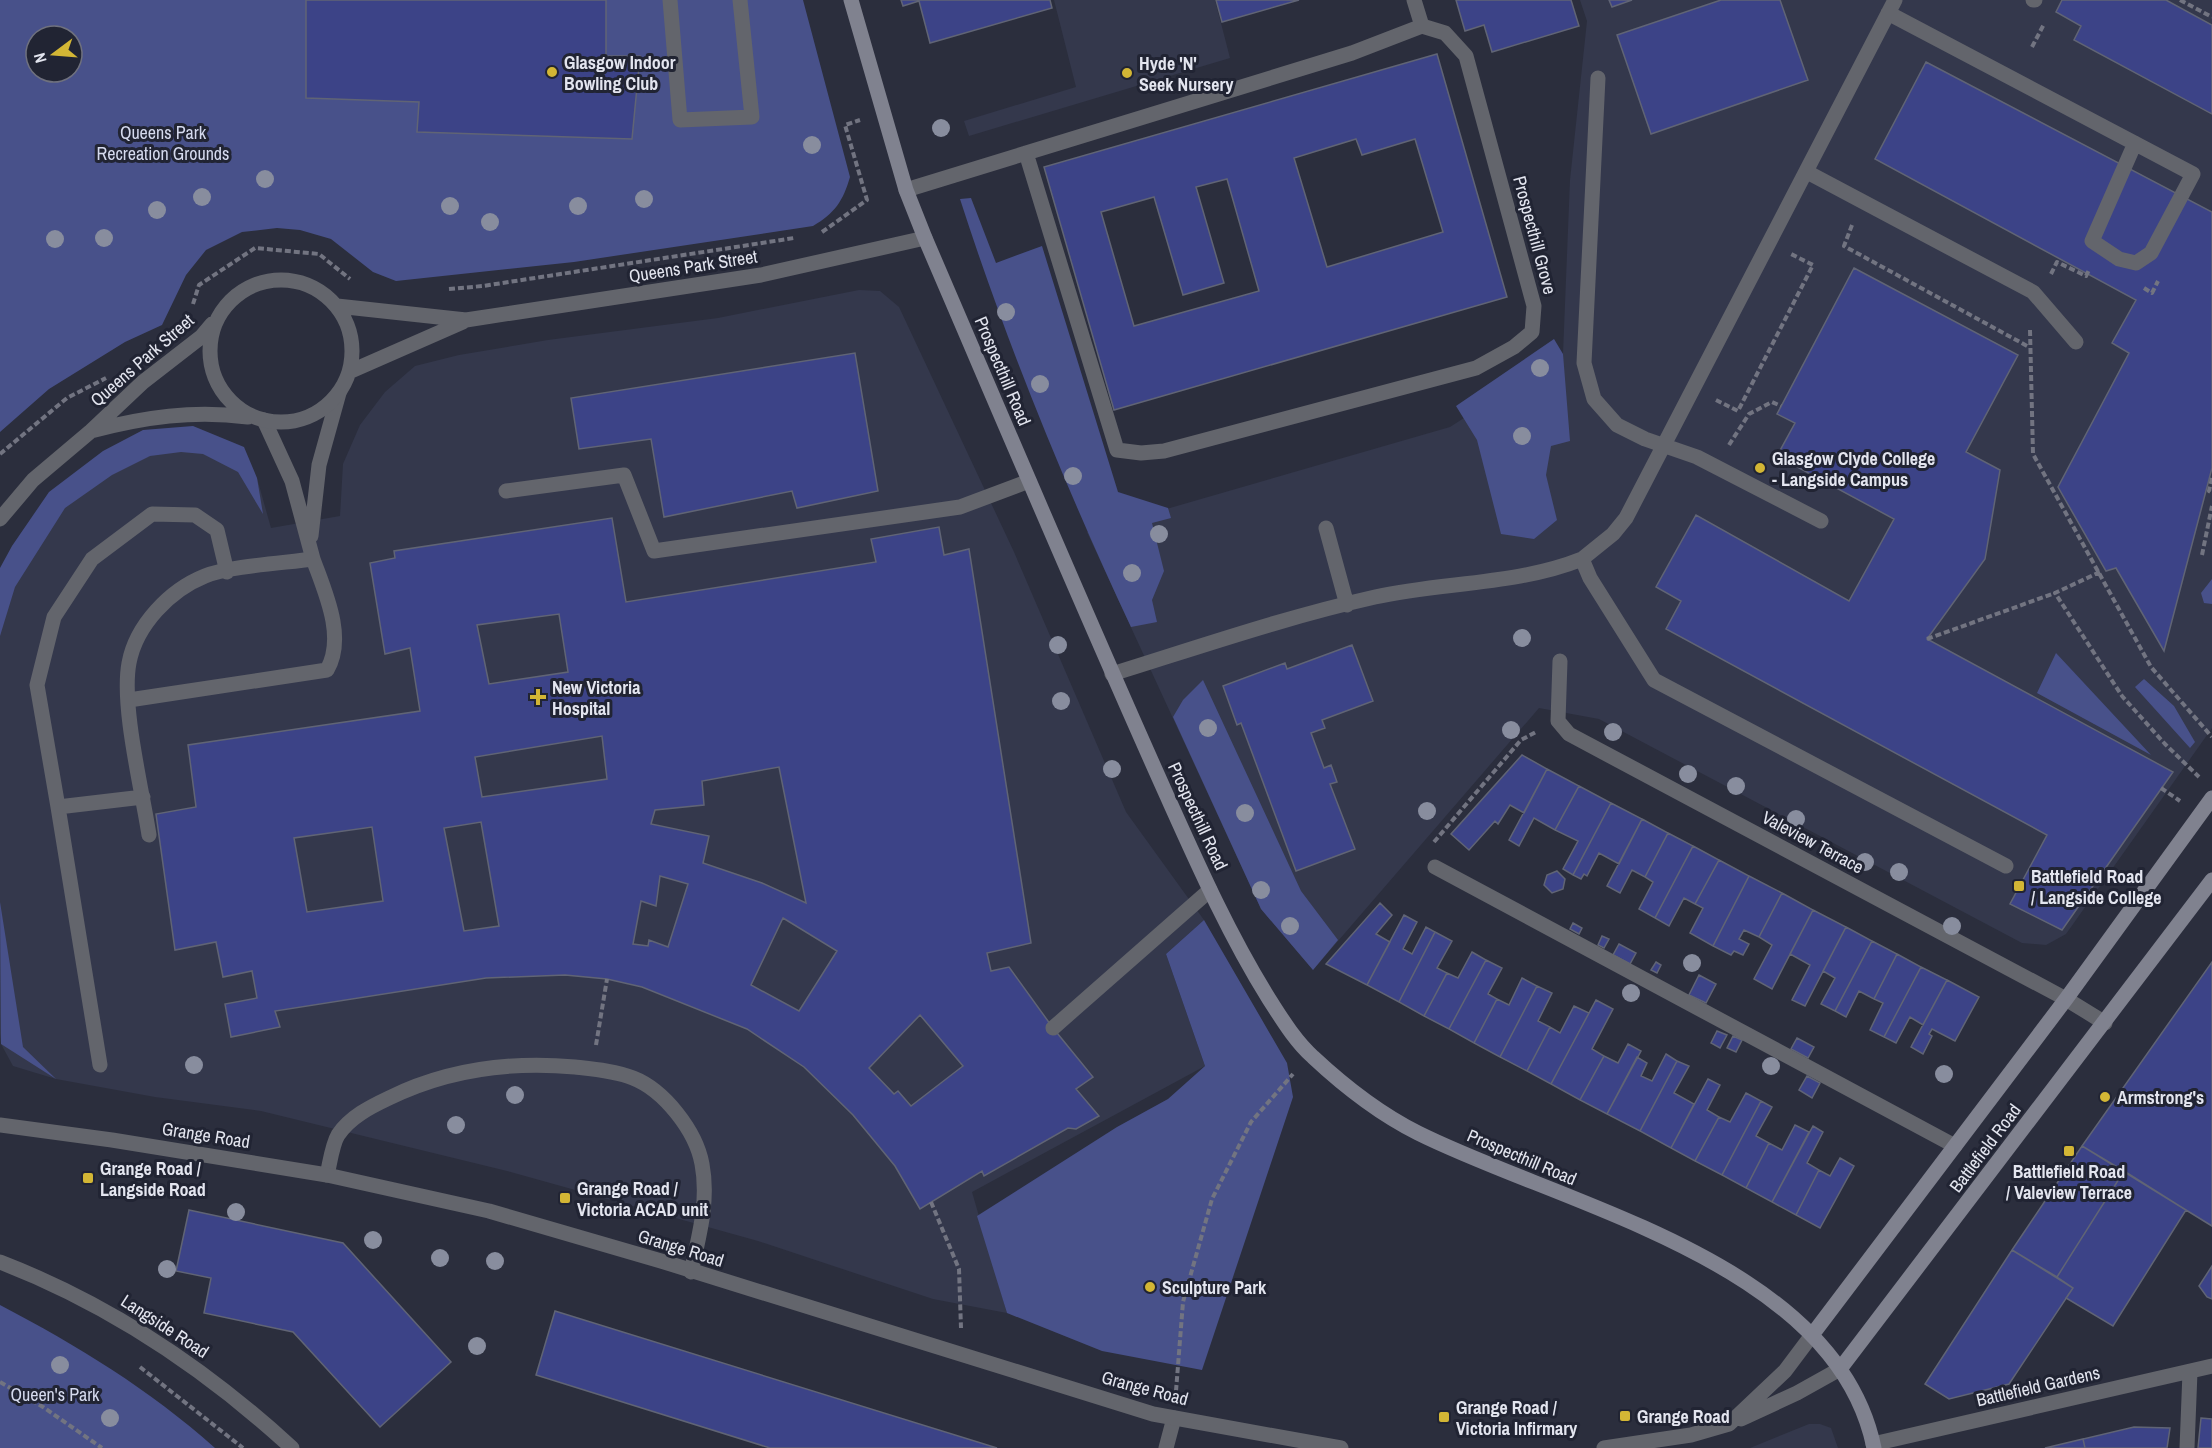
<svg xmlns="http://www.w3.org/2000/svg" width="2212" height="1448" font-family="'Archivo Narrow',sans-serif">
	<rect width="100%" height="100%" fill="#2b2e3d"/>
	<path fill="#34384c" d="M1054 0H1215L1230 58 969 136 964 121 1076 87Z
		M1580 0H2212V728L2066 934 2046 945 2022 943 1599 719 1539 708 1313 970 1261 909 1087 532 1450 427 1563 354 1570 180 1587 21Z
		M859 290 880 291 899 307 1014 552 1126 812 1204 920 1166 954 1205 1066 972 1192 1007 1313 933 1299 758 1241 507 1171 261 1111 155 1097 56 1079 13 1066 1 1044 0 1034V582L95 471 196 443 257 478 271 528 340 516 343 464 360 425 385 392 415 366 459 355 548 340 718 318Z
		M1809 1424H1820L1831 1428 1838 1448H1750Z"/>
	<path fill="#48518a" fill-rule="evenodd" d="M0 0H803L850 177C843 201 835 213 813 226L574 262 396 281 373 272 331 239 300 230 277 228 242 232 206 250 186 275 162 325 125 342 49 389 0 432ZM36 36H72V72H36Z
		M971 198 996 263 1042 246 1118 492 1168 508 1171 518 1152 523 1164 571 1152 600 1157 622 1131 627C1066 488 1007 345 960 199Z
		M1554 339 1563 354 1570 441 1551 446 1546 475 1557 520 1534 539 1501 534 1477 440 1456 406Z
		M193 426 244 447 257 478 263 514 238 472 203 454 181 452 150 456 112 475 65 508 15 587 0 636V568L12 546 49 492 103 451 143 430Z
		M2212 579V604L2204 603 2201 593Z
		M2056 653 2151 755 2037 693Z
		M2144 679 2174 706 2195 742 2190 748 2135 687Z
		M1203 680 1301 891 1338 940 1313 970 1261 909 1173 717 1183 700Z
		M0 902 23 1047 56 1079 1 1044Z
		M1204 920 1287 1063 1293 1097 1202 1370 1102 1351 1007 1313 977 1216 1117 1127 1168 1099 1205 1066 1166 954Z
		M0 1305C78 1346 149 1389 215 1448H0Z"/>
	<path fill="#3c4387" stroke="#606475" stroke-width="1.5" fill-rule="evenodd" d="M306 0H606V56H640L632 139 417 132 419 102 306 98Z
		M901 0H1050L1052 8 930 43 919 1 903 6Z
		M1216 0H1299L1222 22Z
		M1456 0H1571L1579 26 1492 52 1484 25 1465 31Z
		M1609 0H1632L1612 7Z
		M1721 0H1780L1808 80 1651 134 1617 35Z
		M2062 0H2166L2212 25V114L2074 40 2081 26 2056 12Z
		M1437 54 1507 297 1114 410 1044 167ZM1356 139 1362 155 1415 139 1443 232 1327 267 1294 158ZM1227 179 1259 291 1134 326 1101 212 1154 197 1183 295 1224 283 1196 187Z
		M1926 62 2212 212V468L2164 651 2116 568 2106 571 2058 487 2129 353 2112 343 2136 300 1875 159Z
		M1854 268 2018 355 1966 452 2000 470 1985 559 1927 639 2173 772 2062 930 2010 904 2047 835 1666 629 1681 601 1656 587 1696 515 1849 601 1894 519 1777 456 1795 423 1777 414Z
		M855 353 878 491 797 508 792 491 664 517 651 439 579 449 571 398Z
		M612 518 626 602 876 562 871 539 939 527 944 555 969 549 1031 943 987 953 991 971 1009 967 1053 1028 1093 1077 1076 1089 1099 1116 1076 1129 1068 1128 984 1176 982 1171 920 1209 895 1166 853 1115 804 1067 747 1029 642 987 607 979 565 975 486 978 275 1011 280 1027 231 1037 225 1004 257 998 252 971 223 977 216 942 175 950 156 814 196 807 188 745 420 711 410 648 385 654 370 563 395 558 394 551ZM559 614 568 672 489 684 477 625ZM602 736 607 779 482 797 475 757ZM779 767 806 903 762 883 703 863 709 836 651 824 655 810 704 805 702 781ZM481 822 499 926 464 931 444 828ZM372 827 383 901 307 912 294 838ZM660 876 688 884 668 947 649 940 648 946 633 944 641 901 656 906ZM783 918 837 951 799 1011 751 985ZM920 1015 963 1066 911 1106 898 1091 894 1094 869 1068Z
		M1352 645 1373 701 1322 720 1325 728 1311 733 1324 768 1331 765 1337 782 1330 784 1355 849 1296 871 1241 723 1237 725 1223 686 1285 663 1287 669Z
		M1522 755 1547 769 1524 813 1510 805 1498 824 1495 821 1469 850 1451 834Z
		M1547 769 1579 786 1555 830 1534 818 1519 846 1509 840Z
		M1579 786 1611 803 1573 875 1563 869 1578 841 1555 830Z
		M1611 803 1642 819 1619 864 1599 853 1587 876 1584 874 1581 879 1573 875Z
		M1642 819 1668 833 1645 877 1632 870 1620 893 1607 886Z
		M1668 833 1693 846 1655 918 1639 909 1653 882 1645 877Z
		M1693 846 1719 860 1695 904 1684 898 1669 926 1655 918Z
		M1719 860 1749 876 1713 946 1690 933 1703 908 1695 904Z
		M1557 871 1565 879 1563 889 1552 893 1544 885 1547 875Z
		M1749 876 1782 893 1759 937 1744 930 1739 939 1749 944 1743 955 1734 951 1731 955 1713 946Z
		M1782 893 1813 910 1772 989 1754 979 1772 945 1759 937Z
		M1380 903 1392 915 1376 934 1390 942 1367 985 1326 964Z
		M1813 910 1846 927 1805 1006 1792 1000 1810 965 1790 954Z
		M1404 915 1417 922 1403 949 1412 954 1426 927 1435 932 1399 1002 1367 985Z
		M1573 923 1582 928 1579 934 1570 929Z
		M1846 927 1872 941 1835 1011 1821 1004 1835 978 1823 971Z
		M1435 932 1452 941 1437 968 1447 973 1424 1016 1399 1002Z
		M1602 936 1609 939 1604 948 1598 945Z
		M1872 941 1897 954 1874 999 1859 991 1846 1017 1835 1011Z
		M1619 944 1636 953 1630 964 1613 955Z
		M1472 952 1486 960 1449 1029 1424 1016 1447 973 1458 978Z
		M1897 954 1921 967 1884 1037 1870 1030 1883 1003 1874 999Z
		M1486 960 1502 968 1488 994 1497 999 1474 1043 1449 1029Z
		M1656 962 1661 965 1657 973 1651 970Z
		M2212 962V1226L2082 1146Z
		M1921 967 1947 980 1923 1025 1910 1017 1896 1043 1884 1037Z
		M1699 975 1716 984 1706 1003 1689 995Z
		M1522 978 1537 986 1500 1057 1474 1043 1497 999 1509 1005Z
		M1947 980 1979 997 1955 1041 1932 1029 1929 1034 1932 1036 1923 1054 1911 1047Z
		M1537 986 1552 993 1538 1021 1550 1027 1527 1071 1500 1057Z
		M1596 1000 1613 1009 1592 1049 1604 1056 1580 1100 1551 1084Z
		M1574 1006 1589 1013 1551 1084 1527 1071 1550 1027 1560 1033Z
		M1717 1031 1727 1035 1720 1048 1711 1043Z
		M1733 1036 1742 1040 1736 1052 1727 1048Z
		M1797 1038 1814 1047 1808 1058 1791 1049Z
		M1628 1044 1641 1051 1607 1114 1580 1100 1604 1056 1618 1063Z
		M1666 1054 1677 1061 1640 1131 1607 1114 1637 1057 1647 1063 1641 1076 1652 1081Z
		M1677 1061 1689 1066 1674 1093 1694 1104 1671 1148 1640 1131Z
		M1807 1076 1820 1083 1812 1098 1799 1090Z
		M1708 1079 1720 1085 1707 1110 1719 1117 1695 1161 1671 1148Z
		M1746 1093 1761 1101 1722 1175 1695 1161 1719 1117 1730 1122Z
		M1761 1101 1772 1107 1756 1136 1769 1143 1746 1188 1722 1175Z
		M1795 1125 1809 1132 1772 1202 1746 1188 1769 1143 1782 1150Z
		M1813 1126 1823 1132 1807 1163 1819 1170 1796 1215 1772 1202Z
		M2082 1146 2124 1171 2057 1277 2012 1250Z
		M1840 1158 1854 1166 1820 1228 1796 1215 1819 1170 1830 1176Z
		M2124 1171 2186 1210 2113 1326 2066 1298 2073 1288 2057 1277Z
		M189 1210 343 1243 451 1362 380 1427 293 1332 204 1313 211 1278 176 1271Z
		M2012 1250 2073 1288 2009 1384 1949 1399 1925 1384Z
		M2212 1266V1299L2207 1297 2199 1286Z
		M555 1311 997 1448H770L536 1375Z
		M2201 1418 2212 1419V1448H2198Z
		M2134 1427 2170 1428 2167 1448H2085L2083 1439Z
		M2083 1439 2085 1448H2045Z"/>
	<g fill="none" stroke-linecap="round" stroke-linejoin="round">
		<path stroke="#727481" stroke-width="4" stroke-dasharray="6 3" stroke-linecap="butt" d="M2180 0 2212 17
			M2032 47 2044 24
			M1852 225 1844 246 2029 347
			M822 232 867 200 845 125 860 120
			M2051 274 2057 262 2086 276 2089 270
			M2144 288 2152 293 2158 281
			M449 289 483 286 794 238
			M193 304 199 285 255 248 319 254 350 279
			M2030 330 2033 454 2151 667 2212 737
			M1716 400 1738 411 1813 265 1791 254
			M1729 445 1749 414 1772 402 1781 406
			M0 454 67 398 106 378
			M2212 478 2209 491 2212 493
			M2202 555 2212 506
			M2100 572 2055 593 2122 696 2165 744 2199 777
			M1927 639 2055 593
			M2161 788 2180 801
			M1434 842 1521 740 1536 732
			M596 1045 607 979
			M931 1202 959 1269 961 1328
			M140 1367 243 1448
			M0 1382 43 1407 102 1448
			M1176 1391 1183 1302 1212 1199 1251 1122 1293 1074"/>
		<path stroke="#63656c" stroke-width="15" d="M670 0 680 120 752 117 740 0
			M1895 0 1626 518 1613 534 1582 559 1590 578 1654 680 2006 866
			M2033 0H2035
			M1888 13 2193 174 2151 253 2136 263 2119 259 2092 241 2135 143
			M1598 78 1584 363 1594 399 1617 425 1645 439 1697 457 1821 521
			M1807 172 2033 292 2076 342
			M506 491 624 475 654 551 960 507 1029 481
			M1326 528 1347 605
			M311 536 319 465 339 393
			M1112 674C1199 647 1286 617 1375 597 1443 582 1517 585 1582 559
			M129 700 327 670C346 637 325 592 313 559
			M143 797 58 807 37 685 54 617 92 559 152 514 195 515 217 530 227 572
			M58 807 100 1065
			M149 835C142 789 121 706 129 663 136 625 170 590 205 576 230 566 284 563 313 559L292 481 264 420
			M1435 867 1955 1146
			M1053 1028 1210 890
			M327 1175C330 1163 332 1145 338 1135 350 1117 370 1107 389 1098 448 1069 509 1061 575 1067 593 1069 616 1071 633 1078 664 1090 696 1131 702 1164 709 1201 699 1236 691 1272
			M1166 1448 1174 1418"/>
		<path stroke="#63656c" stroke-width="15" d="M1414 0 1422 26
			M906 190 1352 53 1422 26 1445 33 1466 56 1534 306 1532 332 1514 347 1476 368 1164 451 1141 453 1117 450 1026 153
			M210 351a71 71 0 1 1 142 0a71 71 0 1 1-142 0Z
			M337 306 466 320 761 275 925 238
			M349 372 463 322
			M91 431C145 417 193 410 248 417
			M0 519 33 480 91 431 143 382 201 337 212 324
			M1560 661 1558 721 1569 734 2066 999 2105 1023
			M1873 1444 2212 1366
			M2187 1448 2190 1372"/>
		<path stroke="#63656c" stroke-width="15" d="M0 1125 112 1140 327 1175 489 1211 661 1261 1153 1414 1341 1448
			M0 1262C109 1304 206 1369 292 1448
			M1741 1419 1797 1393 1840 1369
			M1604 1448 1691 1435 1729 1424 1785 1371 1812 1335"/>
		<path stroke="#80828f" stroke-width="15" d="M851 0 906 190 925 238C1005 424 1084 611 1167 796 1198 865 1229 935 1269 999 1282 1019 1295 1041 1313 1057 1344 1086 1380 1114 1418 1133 1564 1206 1836 1262 1874 1448
			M1812 1335 2066 999 2212 798
			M1840 1369 2212 880"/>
	</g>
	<g fill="#888d9e">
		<circle cx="941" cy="128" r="9"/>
		<circle cx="812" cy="145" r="9"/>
		<circle cx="265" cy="179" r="9"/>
		<circle cx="202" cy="197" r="9"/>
		<circle cx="644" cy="199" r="9"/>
		<circle cx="450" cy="206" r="9"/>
		<circle cx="578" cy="206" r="9"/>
		<circle cx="157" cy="210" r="9"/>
		<circle cx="490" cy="222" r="9"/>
		<circle cx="104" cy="238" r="9"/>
		<circle cx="55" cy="239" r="9"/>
		<circle cx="1006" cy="312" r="9"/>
		<circle cx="1540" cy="368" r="9"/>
		<circle cx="1040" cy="384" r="9"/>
		<circle cx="1522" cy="436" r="9"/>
		<circle cx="1073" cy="476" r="9"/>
		<circle cx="1159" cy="534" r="9"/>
		<circle cx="1132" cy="573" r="9"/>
		<circle cx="1522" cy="638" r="9"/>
		<circle cx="1058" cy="645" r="9"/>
		<circle cx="1061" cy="701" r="9"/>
		<circle cx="1208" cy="728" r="9"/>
		<circle cx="1511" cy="730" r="9"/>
		<circle cx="1613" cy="732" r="9"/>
		<circle cx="1112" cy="769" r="9"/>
		<circle cx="1688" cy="774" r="9"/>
		<circle cx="1736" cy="786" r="9"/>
		<circle cx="1427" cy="811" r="9"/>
		<circle cx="1245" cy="813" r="9"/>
		<circle cx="1796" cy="819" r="9"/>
		<circle cx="1865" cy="862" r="9"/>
		<circle cx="1899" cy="872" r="9"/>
		<circle cx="1261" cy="890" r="9"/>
		<circle cx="1290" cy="926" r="9"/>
		<circle cx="1952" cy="926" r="9"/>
		<circle cx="1692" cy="963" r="9"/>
		<circle cx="1631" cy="993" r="9"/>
		<circle cx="194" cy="1065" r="9"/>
		<circle cx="1771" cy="1066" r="9"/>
		<circle cx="1944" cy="1074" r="9"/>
		<circle cx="515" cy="1095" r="9"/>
		<circle cx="456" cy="1125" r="9"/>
		<circle cx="236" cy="1212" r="9"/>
		<circle cx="373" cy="1240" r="9"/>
		<circle cx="440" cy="1258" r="9"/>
		<circle cx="495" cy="1261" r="9"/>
		<circle cx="167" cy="1269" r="9"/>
		<circle cx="477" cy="1346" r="9"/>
		<circle cx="60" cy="1365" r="9"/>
		<circle cx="110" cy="1418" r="9"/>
	</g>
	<g fill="#d3b635" stroke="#212433" stroke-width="2">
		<circle cx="552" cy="72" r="6"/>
		<circle cx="1127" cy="73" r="6"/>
		<circle cx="1760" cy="468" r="6"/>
		<path d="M535 688h6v6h6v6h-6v6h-6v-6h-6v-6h6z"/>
		<rect x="2013" y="880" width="12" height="12" rx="3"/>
		<circle cx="2105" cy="1097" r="6"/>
		<rect x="2063" y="1145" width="12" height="12" rx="3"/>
		<rect x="82" y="1172" width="12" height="12" rx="3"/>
		<rect x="559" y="1192" width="12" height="12" rx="3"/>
		<circle cx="1150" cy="1287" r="6"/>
		<rect x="1619" y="1410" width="12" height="12" rx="3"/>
		<rect x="1438" y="1411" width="12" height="12" rx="3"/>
	</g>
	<g text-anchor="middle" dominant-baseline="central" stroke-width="6" stroke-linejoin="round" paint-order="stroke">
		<g font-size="18" font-weight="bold" fill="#e3e5ef" stroke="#212433" text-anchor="start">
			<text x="564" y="62">Glasgow Indoor<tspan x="564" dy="21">Bowling Club</tspan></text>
			<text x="1139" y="63">Hyde 'N'<tspan x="1139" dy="21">Seek Nursery</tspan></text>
			<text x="1772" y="458">Glasgow Clyde College<tspan x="1772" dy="21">- Langside Campus</tspan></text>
			<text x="552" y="687">New Victoria<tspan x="552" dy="21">Hospital</tspan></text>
			<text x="2031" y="876">Battlefield Road<tspan x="2031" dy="21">/ Langside College</tspan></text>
			<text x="2117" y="1097">Armstrong's</text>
			<text x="100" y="1168">Grange Road /<tspan x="100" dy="21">Langside Road</tspan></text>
			<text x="2069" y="1171" text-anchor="middle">Battlefield Road<tspan x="2069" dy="21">/ Valeview Terrace</tspan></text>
			<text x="577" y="1188">Grange Road /<tspan x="577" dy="21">Victoria ACAD unit</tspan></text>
			<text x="1162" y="1287">Sculpture Park</text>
			<text x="1456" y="1407">Grange Road /<tspan x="1456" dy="21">Victoria Infirmary</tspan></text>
			<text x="1637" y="1416">Grange Road</text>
		</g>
		<g font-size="18" fill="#d5daee" stroke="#212433">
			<text x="163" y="132">Queens Park<tspan x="163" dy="21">Recreation Grounds</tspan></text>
			<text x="55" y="1394">Queen's Park</text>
		</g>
		<g font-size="18" fill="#e3e5ef" stroke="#212433">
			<text transform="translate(1535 235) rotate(75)">Prospecthill Grove</text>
			<text transform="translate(693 266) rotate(-9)">Queens Park Street</text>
			<text transform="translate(142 360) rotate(-41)">Queens Park Street</text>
			<text transform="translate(1003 371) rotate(67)">Prospecthill Road</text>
			<text transform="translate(1198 816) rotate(65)">Prospecthill Road</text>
			<text transform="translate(1813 842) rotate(28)">Valeview Terrace</text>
			<text transform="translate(206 1135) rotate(9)">Grange Road</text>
			<text transform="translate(1985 1148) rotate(-53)">Battlefield Road</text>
			<text transform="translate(1522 1157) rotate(23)">Prospecthill Road</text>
			<text transform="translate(681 1248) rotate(17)">Grange Road</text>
			<text transform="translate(165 1326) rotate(33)">Langside Road</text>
			<text transform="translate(2038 1386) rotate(-13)">Battlefield Gardens</text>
			<text transform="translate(1145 1388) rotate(15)">Grange Road</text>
		</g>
	</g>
	<g transform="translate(54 54) rotate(254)"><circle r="28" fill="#212433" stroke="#6f717e" stroke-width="1.5"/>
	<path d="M0-4.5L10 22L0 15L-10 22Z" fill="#d3b635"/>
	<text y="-9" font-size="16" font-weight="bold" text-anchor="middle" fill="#e3e5ef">N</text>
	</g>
</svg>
